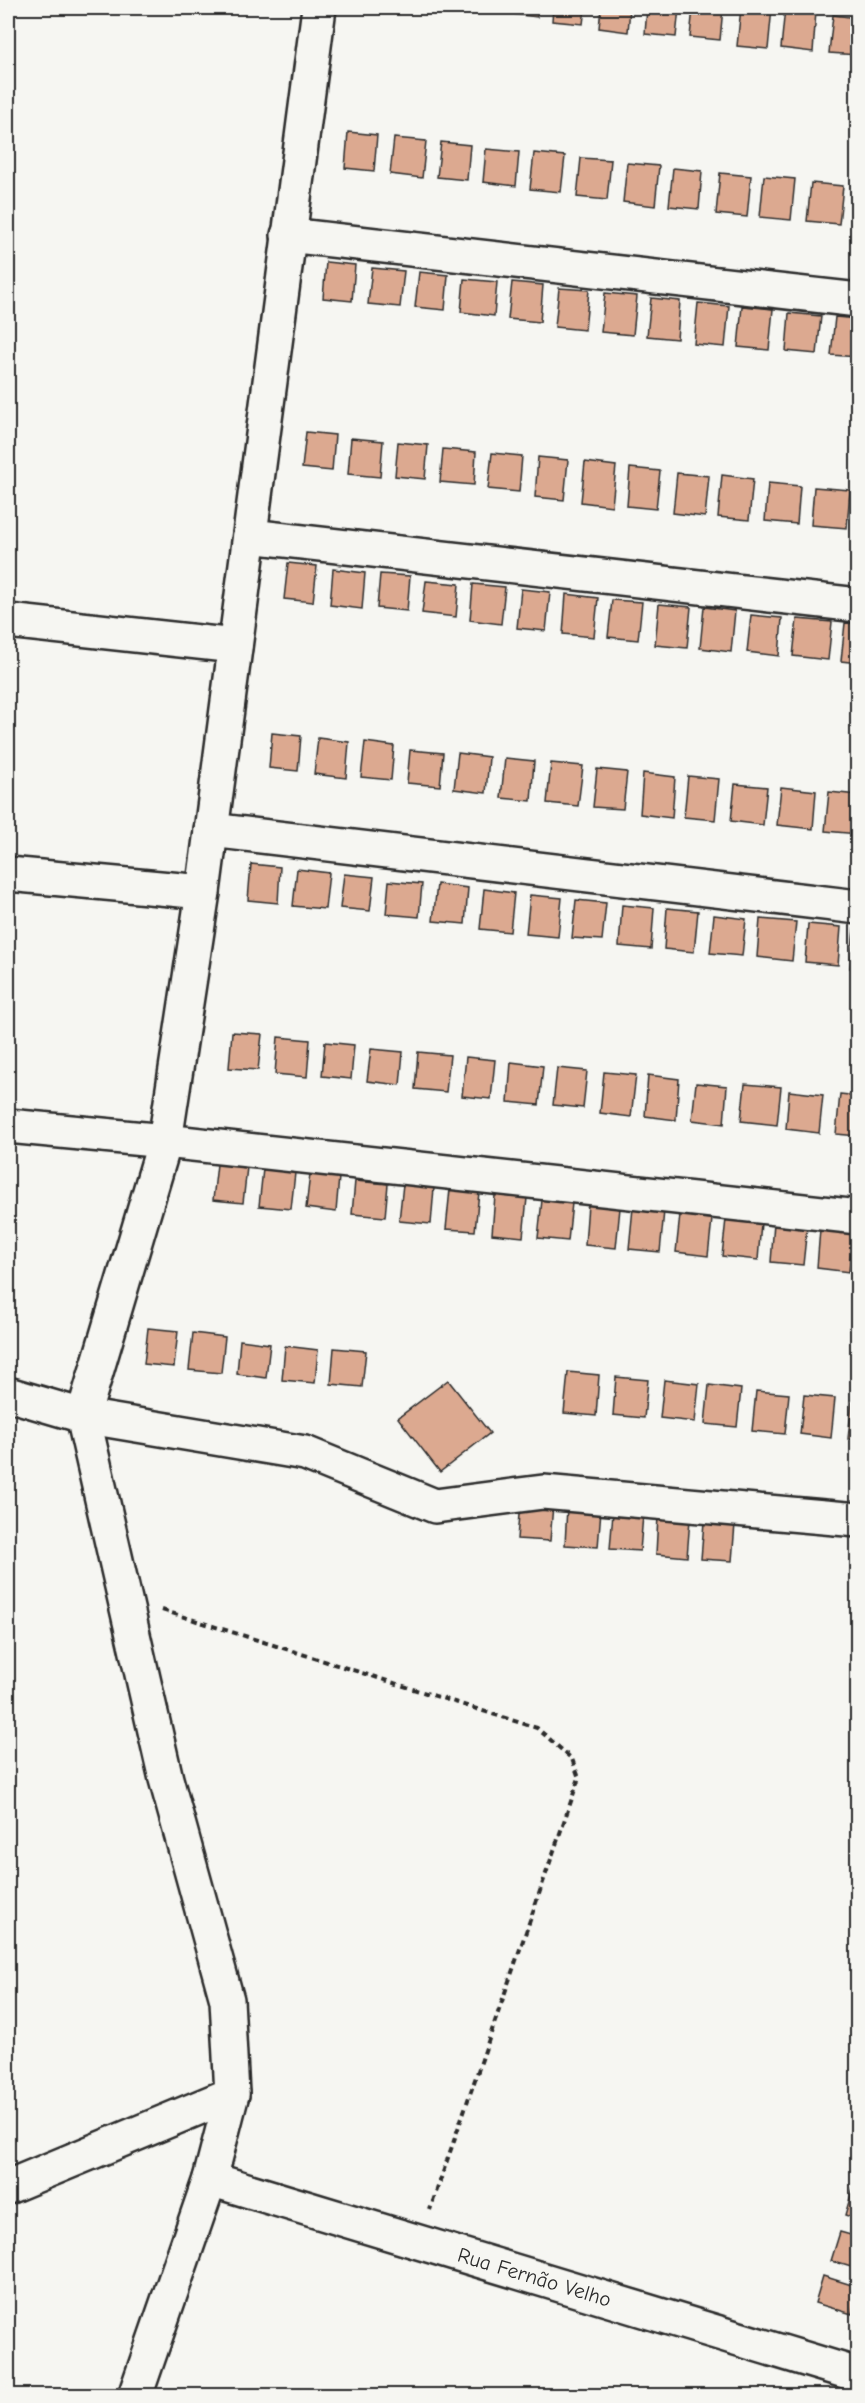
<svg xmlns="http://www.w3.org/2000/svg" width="865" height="2403" font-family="'Comic Neue',sans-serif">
	<rect width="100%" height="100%" fill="#f6f6f2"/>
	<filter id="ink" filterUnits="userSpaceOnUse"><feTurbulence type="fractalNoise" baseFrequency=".0167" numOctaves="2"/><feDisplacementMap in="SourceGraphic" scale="12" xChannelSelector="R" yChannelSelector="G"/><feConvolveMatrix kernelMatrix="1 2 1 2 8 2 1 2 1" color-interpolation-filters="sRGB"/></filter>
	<g filter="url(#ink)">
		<path fill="#dca990" stroke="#2b2b2b" stroke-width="1.5" d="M459 8H489L488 11Z
			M505 8H538L537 17 504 13Z
			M553 8H585L583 24 552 21Z
			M601 8H630L628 32 599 28Z
			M647 8H679L676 37 645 34Z
			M693 8H723L720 40 690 37Z
			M741 8H772L768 49 737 46Z
			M785 8 816 11 813 52 781 48Z
			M833 15 858 18V55L829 53Z
			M348 132 377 135 374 171 345 168Z
			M394 138 426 141 422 178 390 174Z
			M441 142 470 145 467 180 437 177Z
			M486 149 519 152 516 186 483 182Z
			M534 153 565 156 561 192 530 189Z
			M581 158 611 160 607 200 577 197Z
			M627 163 659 166 655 206 623 202Z
			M673 168 702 171 699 209 669 206Z
			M720 173 751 176 747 217 716 214Z
			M764 176 795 179 791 220 760 217Z
			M811 183 843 186 839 224 807 221Z
			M857 187H858V225H853Z
			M326 262 355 265 352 301 323 298Z
			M372 268 404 271 400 307 368 304Z
			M419 272 448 275 445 310 415 307Z
			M464 279 497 282 494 316 461 312Z
			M512 282 543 285 540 322 508 319Z
			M559 288 589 290 585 330 555 327Z
			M605 293 637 296 633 335 601 332Z
			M651 298 680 301 677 339 647 336Z
			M698 303 729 306 725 347 694 344Z
			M742 306 773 309 769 350 738 347Z
			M789 313 821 316 817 354 786 351Z
			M835 317 858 319V357L831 355Z
			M306 432 335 435 332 471 302 468Z
			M351 438 383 441 380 477 348 474Z
			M398 442 428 445 425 479 395 476Z
			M443 449 476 452 474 485 440 482Z
			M492 453 522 456 519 492 488 489Z
			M538 457 568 460 564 500 535 497Z
			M585 462 616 466 612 506 581 502Z
			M630 468 660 471 656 509 627 506Z
			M677 473 709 476 705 517 673 513Z
			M722 475 753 479 749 520 718 517Z
			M768 483 800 486 797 524 765 521Z
			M814 487 850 490 847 528 811 525Z
			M288 563 317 566 313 602 284 599Z
			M333 569 365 573 362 609 330 605Z
			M380 574 410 576 407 611 377 608Z
			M426 581 459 584 456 617 422 613Z
			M473 584 505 587 501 624 470 620Z
			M521 589 550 592 546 631 517 628Z
			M566 594 598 598 594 637 563 634Z
			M612 600 642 602 638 640 608 637Z
			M659 604 691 607 687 648 655 645Z
			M704 607 735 611 731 652 700 648Z
			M751 615 782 618 779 656 747 652Z
			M797 619 832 622 828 660 793 656Z
			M845 623 858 624V663L841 661Z
			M272 733 301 736 298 771 269 768Z
			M318 738 349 742 346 778 314 774Z
			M365 742 394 746 391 780 361 777Z
			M410 750 443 753 440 786 407 783Z
			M458 753 489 757 486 793 454 789Z
			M505 758 534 761 531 801 501 798Z
			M551 763 583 766 578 806 547 803Z
			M597 769 627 772 623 809 593 807Z
			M643 773 675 777 672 818 640 814Z
			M688 776 719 779 715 820 684 817Z
			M735 784 767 787 763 825 731 821Z
			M781 787 816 791 813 829 777 825Z
			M829 792 858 795V834L825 831Z
			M251 864 280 867 278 903 248 900Z
			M297 869 329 873 325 909 293 906Z
			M344 874 374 877 370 911 340 908Z
			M389 881 422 884 419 917 386 914Z
			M437 884 468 888 465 924 433 921Z
			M484 889 514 893 510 932 480 929Z
			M530 895 562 898 558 937 526 934Z
			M576 900 606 903 602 940 572 938Z
			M622 905 654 908 651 949 619 946Z
			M667 908 698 911 694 952 664 949Z
			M714 915 746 919 742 956 710 953Z
			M760 919 796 922 792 961 757 957Z
			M808 924 841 927 838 965 805 962Z
			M854 929H858V969L850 968Z
			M232 1032 262 1034 258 1070 229 1068Z
			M278 1037 310 1040 307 1077 275 1074Z
			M325 1042 354 1045 351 1079 322 1076Z
			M371 1049 403 1052 400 1085 367 1081Z
			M418 1052 450 1055 446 1092 415 1089Z
			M466 1057 495 1060 491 1099 462 1096Z
			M511 1062 543 1066 539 1105 508 1102Z
			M557 1068 587 1071 583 1108 553 1105Z
			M604 1072 636 1075 631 1117 600 1113Z
			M648 1075 679 1079 676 1120 645 1116Z
			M696 1083 727 1086 724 1124 692 1120Z
			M745 1084 781 1087 777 1125 741 1121Z
			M789 1091 823 1095 819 1133 786 1129Z
			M840 1094 858 1096V1136L836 1134Z
			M217 1164 247 1167 243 1203 213 1200Z
			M263 1169 295 1173 291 1209 259 1206Z
			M310 1174 339 1177 336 1212 306 1208Z
			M355 1181 388 1184 385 1217 352 1214Z
			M403 1184 434 1188 431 1224 399 1221Z
			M450 1189 479 1192 475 1231 446 1229Z
			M495 1195 527 1198 523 1237 492 1234Z
			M542 1200 572 1203 568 1241 538 1238Z
			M588 1204 620 1208 616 1248 585 1245Z
			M633 1208 664 1211 660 1252 629 1249Z
			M680 1215 712 1219 708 1256 676 1252Z
			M726 1219 761 1223 758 1260 722 1256Z
			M774 1223 807 1227 803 1265 771 1262Z
			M820 1229 853 1232 849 1272 817 1268Z
			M148 1328 178 1331 174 1367 144 1364Z
			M193 1333 225 1337 221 1373 189 1370Z
			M240 1340 270 1344 266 1378 237 1374Z
			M285 1346 318 1350 315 1383 282 1380Z
			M334 1348 366 1351 362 1387 331 1384Z
			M568 1372 599 1375 596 1416 564 1413Z
			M616 1377 648 1380 644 1418 613 1415Z
			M448 1380 490 1433 440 1472 398 1418Z
			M664 1380 699 1384 695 1422 660 1418Z
			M709 1385 741 1389 737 1427 705 1424Z
			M756 1391 789 1394 785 1434 752 1431Z
			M804 1395 835 1398 831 1438 800 1434Z
			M852 1400 858 1401V1440L848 1439Z
			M520 1502 553 1505 550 1541 517 1539Z
			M567 1507 601 1510 598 1547 565 1545Z
			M613 1513 643 1515 640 1551 610 1549Z
			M658 1516 690 1519 687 1557 656 1554Z
			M704 1522 735 1524 732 1561 701 1559Z
			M853 2188 858 2189V2219L845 2215Z
			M840 2232 858 2237V2269L831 2261Z
			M823 2276 858 2287 852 2314 815 2303Z"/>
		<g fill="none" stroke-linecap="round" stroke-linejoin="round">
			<defs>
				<g id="minor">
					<path d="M288 235 858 300"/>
					<path d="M250 536 858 605"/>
					<path d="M8 621 235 646"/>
					<path d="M211 830 858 907"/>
					<path d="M8 874 203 892"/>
					<path d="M8 1126 165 1141 858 1217"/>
					<path d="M8 1394 83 1416 305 1453 435 1506 543 1492 858 1520"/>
					<path id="s1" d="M210 2179 858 2375"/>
					<path d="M8 2187 232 2094"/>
					<path d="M135 2396 210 2179 232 2094 227 2000 166 1779 83 1416 165 1141 203 892 319 8"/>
				</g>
			</defs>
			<use href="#minor" stroke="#2b2b2b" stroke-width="38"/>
			<path stroke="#2b2b2b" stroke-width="4" stroke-dasharray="6 4.5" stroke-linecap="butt" d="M162 1610 537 1728 572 1759 579 1778 430 2210"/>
			<use href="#minor" stroke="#f6f6f2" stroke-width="33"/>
		</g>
	</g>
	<g text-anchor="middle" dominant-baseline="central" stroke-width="4.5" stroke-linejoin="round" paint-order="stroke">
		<g font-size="21" fill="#2b2b2b" stroke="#f6f6f2">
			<text stroke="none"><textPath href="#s1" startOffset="339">Rua Fernão Velho</textPath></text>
		</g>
	</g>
	<rect width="865" height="2403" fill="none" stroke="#f6f6f2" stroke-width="30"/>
	<rect x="15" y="15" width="835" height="2373" fill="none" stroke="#2b2b2b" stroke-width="2" filter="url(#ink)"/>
</svg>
